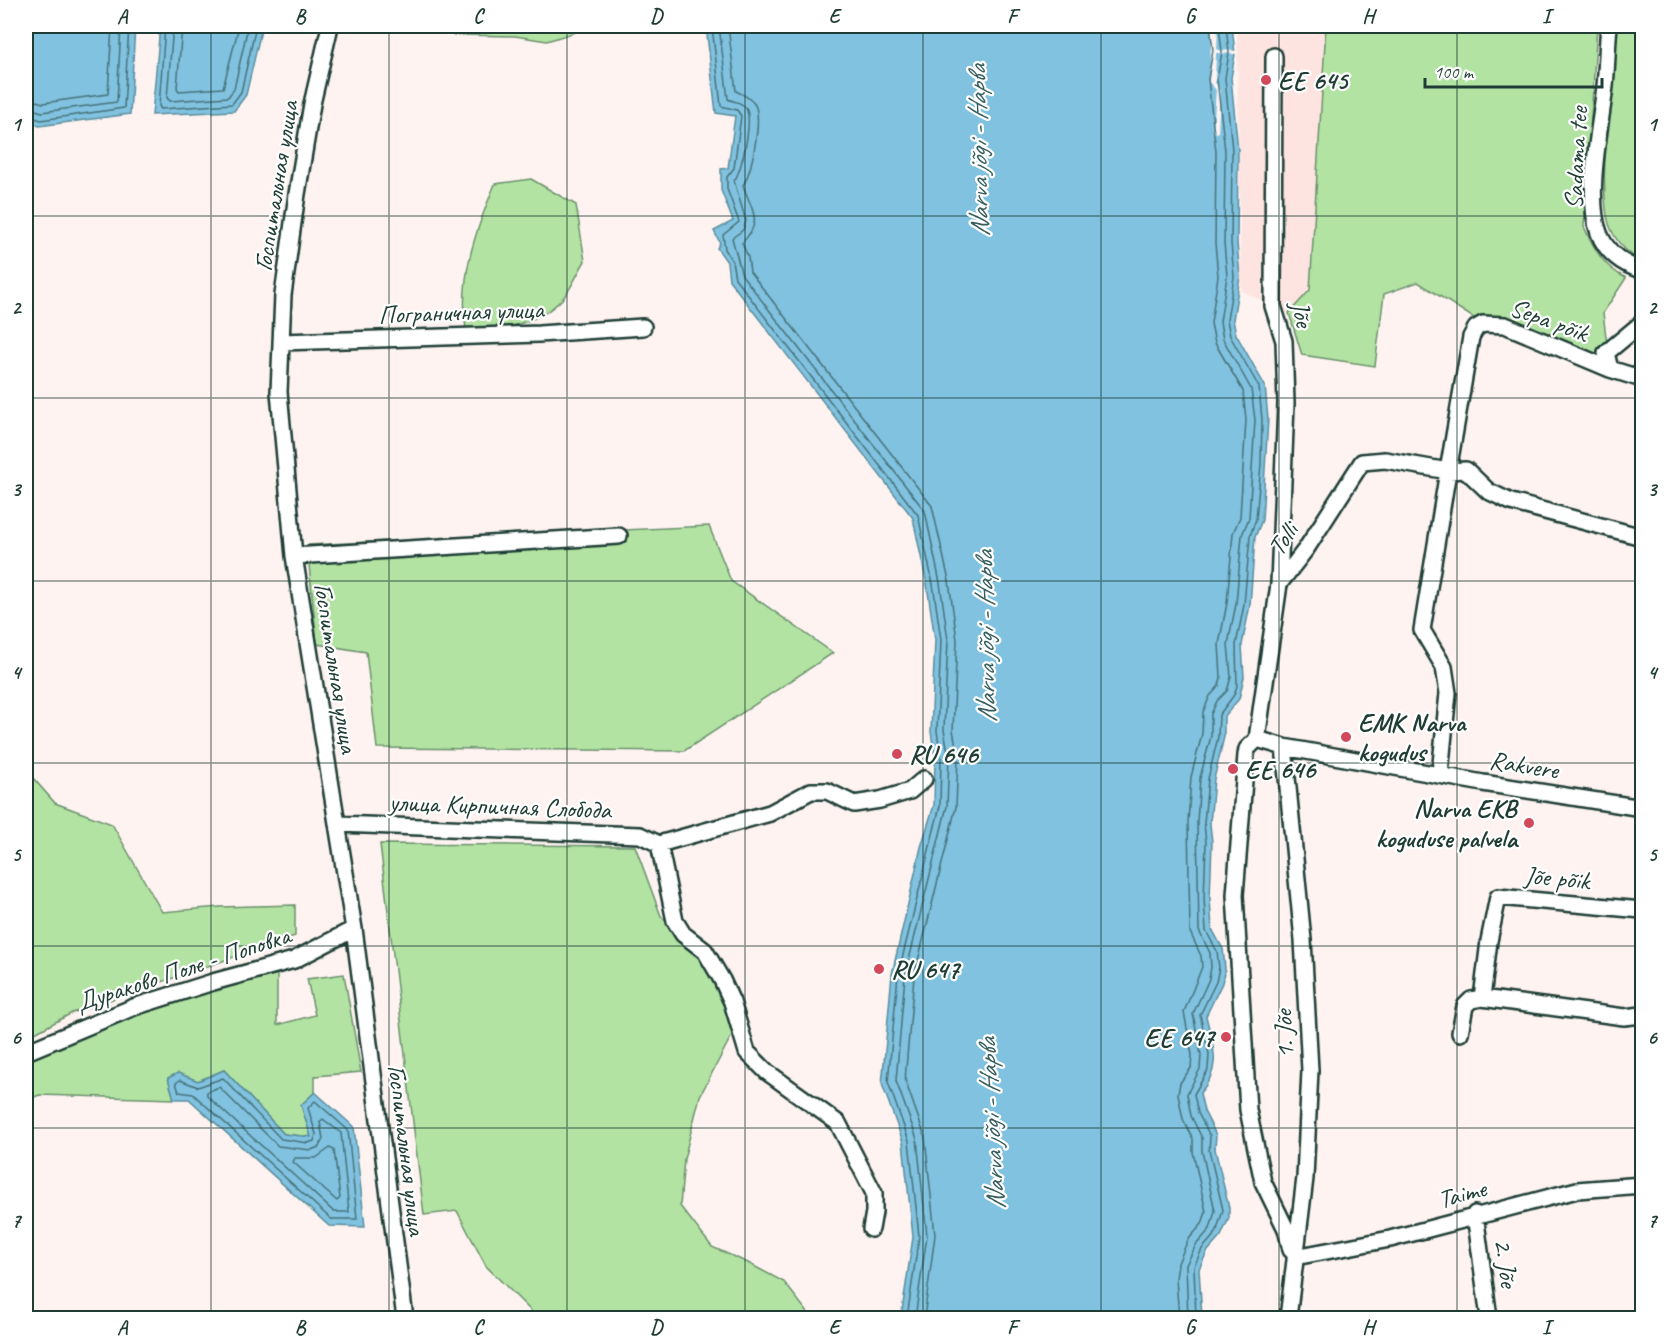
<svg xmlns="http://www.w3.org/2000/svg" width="1668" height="1344" font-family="Caveat,sans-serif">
	<rect width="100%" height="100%" fill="#fff3f1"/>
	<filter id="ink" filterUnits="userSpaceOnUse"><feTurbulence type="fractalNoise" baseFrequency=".0167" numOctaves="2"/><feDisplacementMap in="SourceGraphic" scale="12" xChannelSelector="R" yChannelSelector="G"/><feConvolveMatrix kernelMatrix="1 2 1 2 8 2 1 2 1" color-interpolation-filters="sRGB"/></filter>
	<g filter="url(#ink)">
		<path fill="#fee4e0" d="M1237 26H1327L1310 290 1289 313 1241 291Z"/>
		<path fill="#b3e3a3" stroke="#69906c" stroke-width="1.5" d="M436 26H579L576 32 547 41 515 36 454 35Z
			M1326 26H1597L1584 227C1594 248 1603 267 1626 278L1603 313 1610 369 1483 324 1418 282 1384 294 1375 366 1302 355 1289 313 1310 290Z
			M1616 26H1642V126L1637 209 1642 210V261C1629 255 1617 243 1611 229 1595 196 1613 67 1616 26Z
			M531 179 576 205 585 261C578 272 572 287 564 297 540 324 500 331 466 330 459 277 475 232 495 184Z
			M709 526 731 581 833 653 684 751 377 748 366 652 317 644 307 545Z
			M26 770 55 803 112 824 162 912 220 907 295 905V936L72 1013 26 1038Z
			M380 844 635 846 661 916 711 970 734 1031 700 1096 684 1159 680 1206 712 1247 748 1263 784 1282 812 1318H538L486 1266 457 1211 424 1215Z
			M277 974V1025L315 1015 307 979 344 974 361 1072 315 1076V1092L301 1105 311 1137 284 1134 224 1070 198 1081 178 1073 168 1078 174 1099 39 1095 26 1101V1061C105 1023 191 993 277 974Z"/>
		<path fill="#80c2e0" stroke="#598d9b" stroke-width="1.5" d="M31 26H135L130 114 39 126 26 120V69Z
			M160 26H262L246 95 234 111 152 115Z
			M706 26H1232L1235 54 1231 78 1238 150 1237 243 1240 277 1233 320 1236 334 1265 386 1268 419 1262 520 1255 537 1250 605 1242 645 1244 677 1239 699 1224 717V737L1214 779 1210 824 1212 842 1210 899 1212 929 1223 949 1225 968 1222 983 1206 1016C1213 1047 1223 1067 1200 1093L1204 1111 1216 1135 1215 1149 1229 1208V1218L1221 1236 1207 1252 1199 1269 1202 1318H901L913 1237 903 1142 882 1084 892 974 921 847 934 805 935 757 931 732 935 640 927 585 913 518 729 280 727 262 717 248 720 243 714 231 733 221 721 190V169L728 168 735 116 716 113Z
			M224 1070 284 1134 311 1137 301 1105 315 1092 354 1127 365 1227 329 1226 189 1099H174L168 1078 178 1073 198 1081Z"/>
		<path fill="#fff3f1" d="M1212 26H1218L1217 50 1238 51V54L1216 53 1215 82 1220 91 1218 133 1213 132 1216 90 1209 82Z"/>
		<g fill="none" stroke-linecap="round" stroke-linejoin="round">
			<path stroke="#467279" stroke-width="1.5" d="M165 26 159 106 161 109 232 104 241 92 256 26
				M173 26 167 98 170 101 228 97 234 89 248 26
				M182 26 177 88 179 91 223 88 239 26
				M712 26 721 106 737 110 741 116 734 168 727 177V189L739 222 723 235 725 249 732 261 735 278 918 515 933 584 941 640 937 731 941 757 940 806 898 975 888 1082 909 1141 919 1236 907 1318
				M719 26 728 99C733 102 740 101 745 107 754 117 742 171 734 181L746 221 743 230 732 238 742 275 925 511 940 583 948 640 944 730 949 757 947 806 905 976 896 1081 917 1139 927 1236 915 1318
				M728 26 736 91C743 95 750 97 755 105 762 119 752 172 743 185 752 212 764 220 742 243L748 257 750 272 932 506 949 581 957 640 953 730 958 757 956 807 914 977 905 1080 925 1137 935 1235 924 1318
				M26 98 43 103 108 94 112 26
				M26 107 42 112 117 102 121 26
				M26 115 41 120 124 108 129 26
				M223 1078 281 1139 308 1143 314 1141 316 1134 308 1108 315 1101 348 1130 357 1219H331L193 1094 179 1092 176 1083 180 1080 198 1087Z
				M219 1087 278 1146 311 1150 319 1147 323 1139 320 1122 323 1119 341 1133 349 1212H334L207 1096V1092Z
				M330 1148 334 1150 340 1198 337 1201 293 1162 295 1158H316Z
				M1179 1318 1176 1279 1178 1263 1188 1240 1202 1224 1206 1212 1193 1152V1139L1183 1119 1178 1094 1180 1083 1191 1068 1192 1055 1184 1012 1202 967 1201 956 1190 932 1188 822 1191 777 1202 734 1203 712 1210 696 1219 686 1221 677 1219 644 1227 603 1233 533 1240 517 1246 420 1243 391 1215 343 1211 323 1218 276 1215 243 1216 152 1208 79 1213 50 1210 26
				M1188 1318 1186 1265 1196 1245 1210 1229 1215 1211 1202 1151V1138L1191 1116 1187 1094 1200 1069 1201 1055 1193 1014 1209 979 1211 967 1210 953 1199 931 1197 822 1200 778 1211 736V714L1217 701 1227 691 1231 677 1228 644 1236 604 1242 535 1249 518 1255 420 1251 389 1223 339 1220 322 1227 276 1224 243 1225 151 1217 79 1222 52 1219 26
				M1196 1318 1194 1267 1202 1249 1216 1233 1223 1210 1209 1150 1210 1136 1198 1113 1194 1094 1208 1070 1209 1054 1200 1015 1216 982 1219 968 1217 951 1206 931 1204 899 1206 843 1204 823 1208 779 1218 737 1219 715 1234 695 1237 686 1236 645 1244 605 1250 536 1256 519 1261 464 1262 420 1259 387 1230 336 1227 320 1234 277 1231 243 1232 150 1225 78 1229 53 1226 26"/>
			<defs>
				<path id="minor" d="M330 26 312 104 297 194 283 295 279 392 294 556 354 929 405 1318
					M1609 26C1607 45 1607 66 1605 86 1601 125 1585 196 1599 233 1606 252 1623 265 1642 270
					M281 342 539 334 643 327
					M1610 369 1606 353 1642 323
					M1642 379 1610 369 1505 325 1483 324 1476 328 1471 337 1448 471 1466 470 1488 491 1511 502 1642 537
					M294 556 619 536
					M1279 584 1306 549 1362 462 1385 460 1448 471 1422 630 1444 667 1448 693 1440 774
					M1257 739 1279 584 1286 403 1284 341 1273 306 1274 56
					M1257 739 1247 749 1246 755 1235 895 1248 1110 1263 1182 1286 1229 1291 1250
					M1257 739 1284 747 1483 783 1642 808
					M1284 747 1303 940 1310 1070 1305 1178 1288 1318
					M337 824 640 835 659 844 770 813 811 791H827L854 804 880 800 910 791 924 779
					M659 844 675 921 683 934 705 951 722 980 732 1002 747 1052 767 1072 838 1123 874 1193V1212L871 1229
					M1642 910 1498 897 1489 941 1482 998 1624 1017 1642 1015
					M1460 1033 1465 1006 1471 1000 1482 998
					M26 1052 134 1007 213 982 294 960 354 929
					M1475 1214 1489 1318
					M1295 1257 1390 1239 1577 1190 1642 1185"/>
			</defs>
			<use href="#minor" stroke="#1f3d34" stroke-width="20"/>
			<use href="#minor" stroke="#fff" stroke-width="15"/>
		</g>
	</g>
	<path fill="none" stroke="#1f3d34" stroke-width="1.5" stroke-opacity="0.55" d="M211 26V1318M389 26V1318M567 26V1318M745 26V1318M923 26V1318M1101 26V1318M1279 26V1318M1457 26V1318M26 216H1642M26 398H1642M26 581H1642M26 763H1642M26 946H1642M26 1128H1642"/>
	<g fill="#d1495b" stroke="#fff" stroke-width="2">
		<circle cx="1266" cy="80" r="6"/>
		<circle cx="1346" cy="737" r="6"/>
		<circle cx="897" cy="754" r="6"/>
		<circle cx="1233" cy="769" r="6"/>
		<circle cx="1529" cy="823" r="6"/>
		<circle cx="879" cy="969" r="6"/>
		<circle cx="1226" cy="1037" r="6"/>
	</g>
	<g text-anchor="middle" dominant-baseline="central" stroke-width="4.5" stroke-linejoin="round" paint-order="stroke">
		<g font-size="26" font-weight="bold" fill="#1f3d34" stroke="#fff" text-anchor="start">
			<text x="1278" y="80">EE 645</text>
			<text x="1358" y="722">EMK Narva<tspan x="1358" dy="30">kogudus</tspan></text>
			<text x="909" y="754">RU 646</text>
			<text x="1245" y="769">EE 646</text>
			<text x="1517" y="808" text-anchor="end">Narva EKB<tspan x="1517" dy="30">koguduse palvela</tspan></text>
			<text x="891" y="969">RU 647</text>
			<text x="1214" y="1037" text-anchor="end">EE 647</text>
		</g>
		<g font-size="26" fill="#1f3d34" stroke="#fff">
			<text transform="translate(1576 158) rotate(-87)">Sadama tee</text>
			<text transform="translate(276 186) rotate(-81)">Госпитальная улица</text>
			<text transform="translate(461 312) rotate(-2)">Пограничная улица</text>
			<text transform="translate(1302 314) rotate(77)">Jõe</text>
			<text transform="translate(1549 320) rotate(20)">Sepa põik</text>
			<text transform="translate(1283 539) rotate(-55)">Tolli</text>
			<text transform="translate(336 668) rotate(81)">Госпитальная улица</text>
			<text transform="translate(1524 765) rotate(9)">Rakvere</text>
			<text transform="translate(500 806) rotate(2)">улица Кирпичная Слобода</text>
			<text transform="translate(1557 878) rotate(5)">Jõe põik</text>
			<text transform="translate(183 969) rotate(-18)">Дураково Поле - Поповка</text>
			<text transform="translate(1284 1034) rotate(-93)">1. Jõe</text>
			<text transform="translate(407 1150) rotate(83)">Госпитальная улица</text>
			<text transform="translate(1462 1194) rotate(-15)">Taime</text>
			<text transform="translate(1506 1263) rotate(82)">2. Jõe</text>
		</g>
		<g font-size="27" font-style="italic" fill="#375e5f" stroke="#fff">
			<text transform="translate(978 151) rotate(-91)">Narva jõgi - Нарва</text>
			<text transform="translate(985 637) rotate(-91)">Narva jõgi - Нарва</text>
			<text transform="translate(991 1124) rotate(-93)">Narva jõgi - Нарва</text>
		</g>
	</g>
	<rect width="1668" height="1344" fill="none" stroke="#fff" stroke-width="66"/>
	<path d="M1425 78v9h177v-9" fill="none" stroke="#1f3d34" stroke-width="3"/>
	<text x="1434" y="78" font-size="18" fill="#1f3d34" stroke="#ffffff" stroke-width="4.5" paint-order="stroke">100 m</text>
	<rect x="33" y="33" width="1602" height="1278" fill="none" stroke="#1f3d34" stroke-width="2"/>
	<g font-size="20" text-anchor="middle" font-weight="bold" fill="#1f3d34">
		<text x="122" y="23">A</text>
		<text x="300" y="23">B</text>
		<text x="478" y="23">C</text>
		<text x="656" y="23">D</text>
		<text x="834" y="23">E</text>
		<text x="1012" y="23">F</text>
		<text x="1190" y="23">G</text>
		<text x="1368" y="23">H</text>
		<text x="1546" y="23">I</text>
		<text x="16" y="131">1</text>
		<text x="1652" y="131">1</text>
		<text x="16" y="314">2</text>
		<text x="1652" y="314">2</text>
		<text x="16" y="496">3</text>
		<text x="1652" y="496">3</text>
		<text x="16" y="679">4</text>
		<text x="1652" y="679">4</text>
		<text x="16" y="861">5</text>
		<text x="1652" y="861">5</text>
		<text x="16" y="1044">6</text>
		<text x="1652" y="1044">6</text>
		<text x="16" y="1227">7</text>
		<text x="1652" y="1227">7</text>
		<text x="122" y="1334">A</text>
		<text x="300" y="1334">B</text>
		<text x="478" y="1334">C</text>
		<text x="656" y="1334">D</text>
		<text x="834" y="1334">E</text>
		<text x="1012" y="1334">F</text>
		<text x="1190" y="1334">G</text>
		<text x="1368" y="1334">H</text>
		<text x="1546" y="1334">I</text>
	</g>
</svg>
